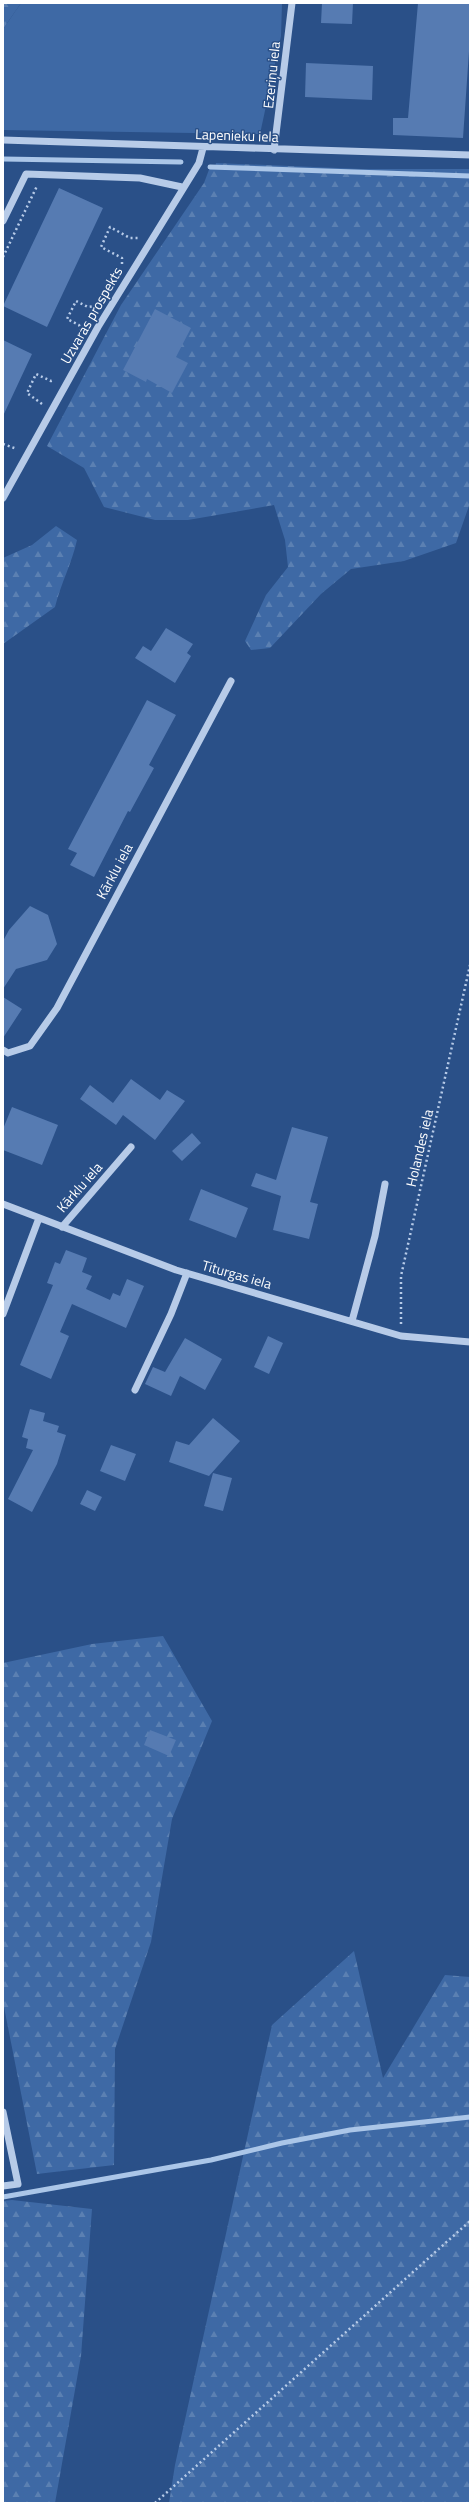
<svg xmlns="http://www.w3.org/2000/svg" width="473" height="2506" font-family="'Titillium Web',sans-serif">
	<defs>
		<pattern id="forest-firs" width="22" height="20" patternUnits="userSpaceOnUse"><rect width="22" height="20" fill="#3e69a5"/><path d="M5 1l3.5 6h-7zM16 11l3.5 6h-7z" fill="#5b80b2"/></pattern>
	</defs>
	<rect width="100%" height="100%" fill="#2a5088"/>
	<path fill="#3e69a5" d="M21 3H282L281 36 260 134 3 130V29Z"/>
	<path fill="url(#forest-firs)" d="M3 3H21L3 29Z
		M216 163 361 169H470V503L456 543 404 561 351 569 321 594 270 648 251 650 245 641 266 595 288 567 285 540 274 505 188 520H155L104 507 84 468 47 446 121 305 204 183 210 167 215 168Z
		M56 526 77 540C72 563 61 583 55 607L3 644V558L32 545Z
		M163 1636 212 1721 172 1819 151 1942 115 2049 114 2165 37 2174 3 2002V1663L92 1644Z
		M354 1951 383 2078 445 1975 470 1977V2503H169L175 2465 272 2025Z
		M12 2200 92 2209 81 2356 55 2503H3V2201Z"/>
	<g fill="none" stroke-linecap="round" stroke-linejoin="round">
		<path stroke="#abc6e8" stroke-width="5" d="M3 159 181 162
			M210 167 470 176
			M3 2197 211 2160 282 2143 350 2130 470 2117"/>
	</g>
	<path fill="#567bb2" d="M322 3H353L352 24 321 23Z
		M418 3H470V37L463 138 393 135V118H408Z
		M306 63 373 66 372 100 305 97Z
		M59 188 103 208 47 327 3 306Z
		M155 309 191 328 176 357 188 363 172 393 147 379 146 382 123 370Z
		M3 340 32 354 3 416Z
		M166 628 193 644 187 653 191 656 175 683 135 658 143 646 151 651Z
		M147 700 176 715 149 765 154 768 130 812 128 811 94 877 70 865 77 853 68 849Z
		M30 906 48 915 57 944 47 960 16 969 3 989V941L9 930Z
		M3 997 22 1009 3 1038Z
		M131 1079 160 1100 167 1090 185 1101 155 1140 123 1115 116 1125 80 1099 90 1085 113 1103Z
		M12 1107 58 1125 42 1165 3 1150V1129Z
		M292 1127 328 1137 310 1202 318 1204 309 1239 273 1230 281 1196 251 1186 256 1173 276 1180Z
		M192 1133 201 1143 182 1161 172 1151Z
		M201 1189 248 1208 236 1238 189 1220Z
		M66 1250 87 1258 82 1272 92 1276 86 1289 110 1300 113 1293 120 1296 127 1279 144 1286 126 1328 72 1304 60 1332 69 1336 51 1379 20 1365 53 1285 47 1283 55 1262 60 1264Z
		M268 1336 283 1343 269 1374 254 1367Z
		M185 1338 222 1359 205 1390 180 1376 171 1396 145 1384 153 1367 165 1372Z
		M30 1409 45 1413 43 1421 59 1426 57 1432 66 1435 57 1464 32 1512 8 1499 33 1450 26 1448 28 1439 22 1437Z
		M213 1418 240 1441 209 1476 169 1462 176 1441 189 1445Z
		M111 1445 136 1454 125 1481 100 1471Z
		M213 1473 232 1478 223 1511 204 1506Z
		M87 1490 102 1497 95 1511 80 1504Z
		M150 1730 176 1740 169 1756 144 1745Z"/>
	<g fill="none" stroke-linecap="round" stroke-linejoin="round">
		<path stroke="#b7cbe8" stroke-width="2.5" stroke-dasharray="2 3" stroke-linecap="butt" d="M3 257 37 186
			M122 264V258L101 247 110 227 130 238H139
			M81 331 79 325 67 319 76 301 88 307 96 306
			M42 404 27 393 36 374 51 381 54 380
			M3 444 17 449
			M401 1324V1276L470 965
			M155 2503 470 2221"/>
		<path stroke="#b7cbe8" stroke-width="7" d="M3 140C159 144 314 151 470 155
			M274 150 292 3
			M3 221 26 174 140 178 182 187
			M3 498 98 327 199 163 203 148
			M3 1050 8 1053 30 1046 57 1008 231 681
			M3 1204 176 1270 401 1336 470 1342
			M62 1227 131 1147
			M3 1314 39 1218
			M352 1321 375 1236 385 1184
			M135 1390 171 1314 187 1273
			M3 2112 18 2184 3 2186"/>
	</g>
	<g text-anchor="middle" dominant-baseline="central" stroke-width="3" stroke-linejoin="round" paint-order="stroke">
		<g font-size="14" fill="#fff" stroke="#2a5088">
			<text transform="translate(271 75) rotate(-84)">Ezeriņu iela</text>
			<text transform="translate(237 135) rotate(2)">Lapenieku iela</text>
			<text transform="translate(91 315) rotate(-60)">Uzvaras prospekts</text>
			<text transform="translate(114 871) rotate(-62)">Kārklu iela</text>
			<text transform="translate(419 1148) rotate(-77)">Holandes iela</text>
			<text transform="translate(79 1187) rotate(-49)">Kārklu iela</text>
			<text transform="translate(237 1274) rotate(16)">Titurgas iela</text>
		</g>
	</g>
	<rect width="473" height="2506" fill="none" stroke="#ffffff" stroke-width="8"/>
</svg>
